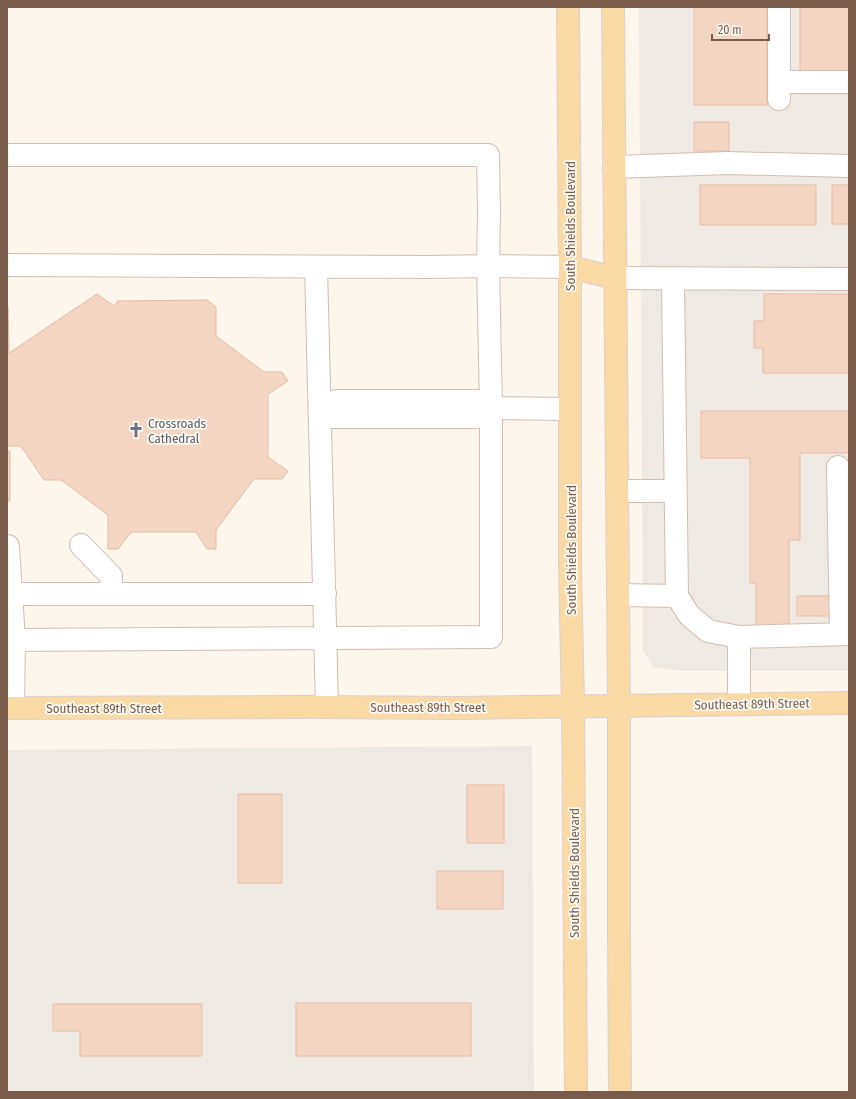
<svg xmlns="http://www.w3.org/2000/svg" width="856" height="1099" font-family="'Fira Sans Condensed',sans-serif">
	<rect width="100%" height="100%" fill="#fdf6ec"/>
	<path fill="#efe9e4" d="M639 7H849V671H683L653 667 643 650Z
		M532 746 534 1092H7V750Z"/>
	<path fill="#f3d5c3" stroke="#e6bba3" d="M694 7H767V105H694Z
		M800 7H849V71H800Z
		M694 122H729V151H694Z
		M700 185H816V225H700Z
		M832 185H849V224H832Z
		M97 294 114 306 118 301 207 300 216 307V336L264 372H282L288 381 268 394V457L288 471 282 479H254L216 530V549H207L196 532H131L118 549H108V515L61 480H44L23 449 19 446H7V307H8L9 353Z
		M764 294H849V373H763V348H754V321H764Z
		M701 411H849V453H800V540H789V627H756V583H750V458H701Z
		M7 451H10V501H7Z
		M797 596H830V616H797Z
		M467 785H504V843H467Z
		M238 794H282V883H238Z
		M437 871H503V909H437Z
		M296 1003H471V1056H296Z
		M53 1004H202V1056H80V1031H53Z"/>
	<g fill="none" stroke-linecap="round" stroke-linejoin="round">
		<defs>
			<path id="minor" d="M779 82H849
				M779 99V7
				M7 155H488L489 212 488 266 491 408V637L7 640
				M614 167 728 163 849 166
				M7 265 429 267 488 266 570 267
				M316 267 327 707
				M615 278 849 279
				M673 279 677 596 689 615 708 631 739 637
				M491 408 476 417H329L320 409 328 404 337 401H479L491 408 570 409
				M838 467 841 634
				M617 491H675
				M81 545 111 576V594
				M7 546H8L14 640 13 708
				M11 594H325
				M618 595 677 596
				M739 704V637L849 634"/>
			<path id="major" d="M568 7 570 267V565L573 707 576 1092
				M613 7 619 706V928L620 1092
				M570 267 615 278
				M7 708 310 707 458 708 849 703"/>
		</defs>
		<use href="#minor" stroke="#d1beb0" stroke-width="24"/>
		<use href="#major" stroke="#dad1cd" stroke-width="24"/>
		<use href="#minor" stroke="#fff" stroke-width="22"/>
		<use href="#major" stroke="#fbd9a5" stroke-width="22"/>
	</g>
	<defs>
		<symbol id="church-bare" viewBox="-9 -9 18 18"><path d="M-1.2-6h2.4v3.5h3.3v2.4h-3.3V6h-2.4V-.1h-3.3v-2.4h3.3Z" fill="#6b7280" stroke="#fffaf3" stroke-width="2.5" paint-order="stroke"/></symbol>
	</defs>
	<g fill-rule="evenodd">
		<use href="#church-bare" x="125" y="419" width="22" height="22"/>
	</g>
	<g text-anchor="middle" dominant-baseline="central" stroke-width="3.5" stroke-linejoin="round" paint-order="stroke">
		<g font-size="13" fill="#7a5c4d" stroke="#fffaf3">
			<text transform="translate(570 226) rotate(-90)">South Shields Boulevard</text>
			<text transform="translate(571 550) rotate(-90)">South Shields Boulevard</text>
			<text transform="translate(752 704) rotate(-1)">Southeast 89th Street</text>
			<text x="428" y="707">Southeast 89th Street</text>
			<text x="104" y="708">Southeast 89th Street</text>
			<text transform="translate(574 873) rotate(-90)">South Shields Boulevard</text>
		</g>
		<g font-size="13" fill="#5b616d" stroke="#fffaf3" text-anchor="start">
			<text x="148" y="423">Crossroads<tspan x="148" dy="15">Cathedral</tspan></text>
		</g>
	</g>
	<rect width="856" height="1099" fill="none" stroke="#7a5c4d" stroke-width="16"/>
	<path d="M712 34v6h57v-6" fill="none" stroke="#7a5c4d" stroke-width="2"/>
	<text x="718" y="34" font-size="12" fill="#7a5c4d" stroke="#fffaf3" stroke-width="3" paint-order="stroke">20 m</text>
</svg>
